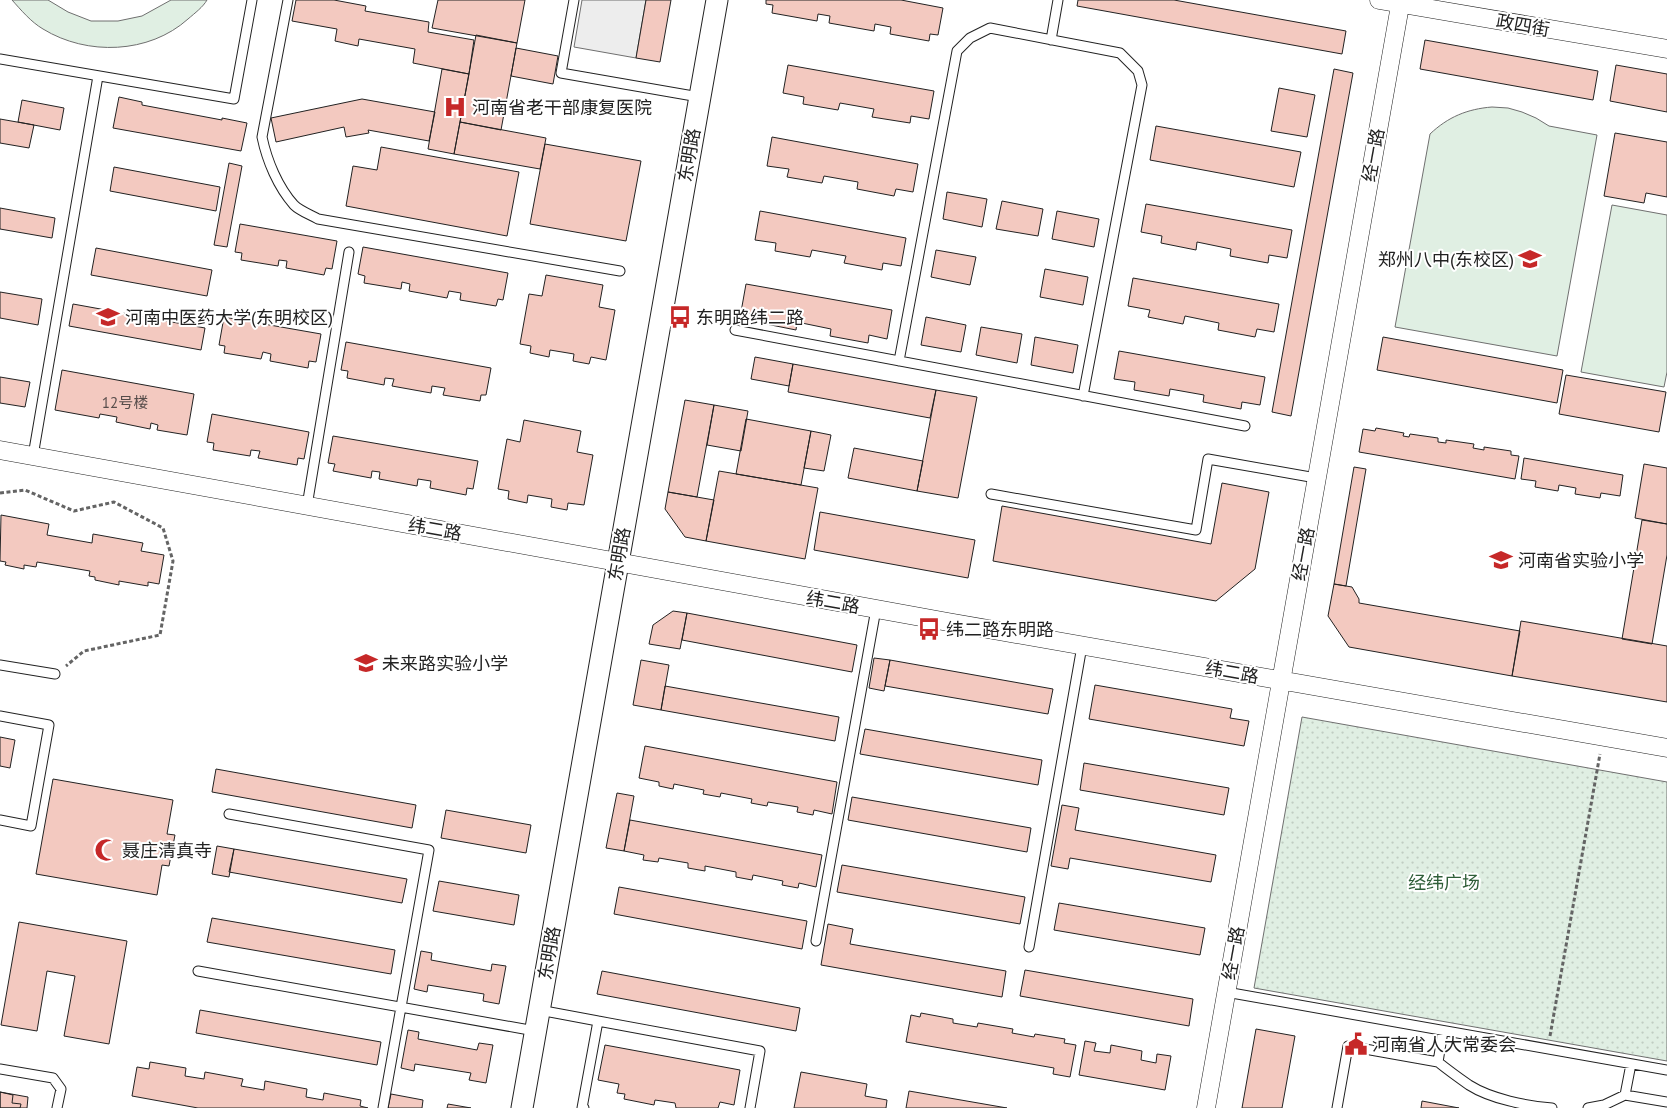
<svg xmlns="http://www.w3.org/2000/svg" width="1667" height="1108" font-family="'PT Sans','Noto Sans SC',sans-serif">
	<defs>
		<pattern id="park-dots" width="8" height="8" patternUnits="userSpaceOnUse" patternTransform="scale(1.25)"><rect width="8" height="8" fill="#e0efe3"/><path d="M2 2h.1M6 6h.1" fill="none" stroke="#c0cdc2" stroke-width="1.8" stroke-linecap="round"/></pattern>
	</defs>
	<rect width="100%" height="100%" fill="#fff"/>
	<path fill="#e0efe3" stroke="#6f6f6f" d="M12 0H48L68 12 91 21H118L142 16 171 0H207C203 7 195 13 188 19 149 54 87 56 43 29 31 22 21 10 12 0Z
		M1492 107 1508 108 1522 112 1536 118 1549 126 1597 135 1557 356 1395 327 1430 134C1448 117 1467 109 1492 107Z
		M1612 205 1667 215V372L1664 387 1581 372Z"/>
	<path fill="url(#park-dots)" stroke="#6f6f6f" d="M1302 717 1667 782V1061L1254 988Z"/>
	<path fill="#ededed" stroke="#6f6f6f" d="M582 0H646L636 58 574 47Z"/>
	<path fill="#f3c9c0" stroke="#222" d="M296 0H334L366 6 365 11 429 22 428 32 474 40 469 74 413 63 415 49 359 39 358 46 335 41 337 29 292 21Z
		M438 0H525L517 43 432 28Z
		M646 0H671L660 62 636 58Z
		M766 0H901L943 8 938 35 930 34 929 41 890 34 891 27 875 24 874 31 829 23 830 16 818 14 817 21 772 13 773 5 766 4Z
		M1078 0H1174L1346 31 1342 54 1077 6Z
		M476 35 517 43 501 130 460 122Z
		M1425 40 1598 71 1593 100 1420 69Z
		M516 48 558 56 553 84 511 76Z
		M788 65 934 91 929 119 911 116 910 123 872 117 874 109 840 103 838 110 803 104 804 97 783 93Z
		M1616 65 1667 74V112L1610 101Z
		M442 69 469 74 454 154 428 149Z
		M1334 69 1353 73 1291 416 1272 412Z
		M1279 88 1315 95 1307 137 1271 131Z
		M119 97 142 102V105L222 120V118L247 123 241 151 113 128Z
		M362 99 435 112 429 141 368 130 369 133 346 137 344 127 276 142 271 118Z
		M22 100 64 108 60 130 18 122Z
		M0 119 34 125 29 148 0 143Z
		M460 122 546 138 540 169 454 154Z
		M1156 126 1301 152 1294 187 1150 160Z
		M1615 133 1667 142V197L1646 193 1644 203 1604 196Z
		M772 137 918 164 913 192 896 189 894 196 857 189 858 182 824 176 822 183 787 177 789 169 767 166Z
		M545 144 641 161 626 241 530 224Z
		M381 147 519 172 507 236 346 206 353 166 377 170Z
		M229 163 242 166 227 247 214 245Z
		M114 167 220 187 216 211 110 191Z
		M947 192 987 199 982 227 943 219Z
		M1002 201 1043 209 1038 236 996 229Z
		M1146 204 1292 230 1287 258 1269 255 1268 263 1230 256 1231 249 1197 242 1196 250 1161 243 1162 236 1141 232Z
		M0 208 55 218 52 238 0 229Z
		M760 211 906 238 901 266 883 263 882 270 844 263 846 256 812 250 810 257 775 251 776 243 755 240Z
		M1057 211 1099 219 1094 247 1052 239Z
		M240 224 337 241 332 269 326 268 324 275 286 268 287 261 279 260 278 266 241 260 242 253 235 252Z
		M363 247 508 273 503 300 498 299 496 306 460 300 461 293 449 291 447 298 409 291 410 284 402 282 401 289 364 283 365 276 358 274Z
		M96 248 212 270 207 296 91 275Z
		M936 250 976 257 970 285 931 277Z
		M1045 269 1088 277 1083 305 1040 297Z
		M546 275 603 285 599 307 615 310 606 360 591 357 589 364 573 361 574 354 550 350 549 357 530 353 531 346 520 344 529 294 542 296Z
		M1133 278 1279 304 1274 332 1257 329 1255 337 1218 330 1219 323 1185 316 1183 324 1148 317 1150 310 1128 306Z
		M746 284 892 310 887 339 869 335 868 343 830 336 831 329 797 322 796 330 761 323 762 316 741 312Z
		M0 292 42 299 38 325 0 318Z
		M73 304 205 328 201 350 69 326Z
		M224 317 321 334 316 362 309 361 308 368 270 361 271 354 263 352 261 359 224 353 225 346 219 345Z
		M926 317 966 325 961 352 921 345Z
		M981 327 1022 334 1017 363 976 355Z
		M1035 337 1078 345 1073 373 1031 365Z
		M1383 337 1563 370 1557 403 1377 370Z
		M346 342 491 368 486 395H481L480 401 443 395 445 388 432 386 431 393 392 386 394 379 385 378 384 385 347 378 348 371 341 370Z
		M1119 351 1265 377 1260 405 1242 402 1241 409 1203 402 1204 395 1170 389 1169 396 1134 390 1135 382 1114 379Z
		M755 357 793 364 789 386 751 379Z
		M793 364 936 390 930 418 788 392Z
		M62 370 194 394 187 435 157 430 158 425 151 423 150 429 116 422 117 417 100 414 99 418 55 410Z
		M1566 375 1666 392 1659 432 1559 414Z
		M0 377 30 382 25 407 0 403Z
		M936 390 977 397 958 498 917 491Z
		M685 400 714 405 697 497 668 492Z
		M714 405 748 411 741 451 707 445Z
		M212 414 309 432 304 459 298 458 297 465 258 458 260 451 251 450 250 456 213 450 214 443 207 442Z
		M746 419 811 431 801 485 736 474Z
		M524 420 581 431 577 452 593 455 584 505 568 503 567 510 551 507 552 499 528 495 527 503 508 499 509 491 498 489 507 439 520 442Z
		M1376 428 1404 433 1403 436 1409 437 1410 434 1438 438V442L1446 443V440L1474 444 1473 448 1484 450V447L1511 451V455L1519 456 1515 479 1359 452 1363 429 1375 431Z
		M811 431 831 435 824 471 804 468Z
		M333 436 478 461 473 489 467 488 466 495 430 488 431 481 418 479 417 486 379 479 380 472 372 471 371 478 333 471 335 464 328 463Z
		M854 448 923 461 917 491 848 478Z
		M1524 458 1623 475 1620 496 1601 493 1600 498 1575 494 1576 488 1559 485 1558 491 1535 487 1536 481 1521 479Z
		M1644 464 1667 468V524L1635 518Z
		M1354 467 1366 469 1346 586 1334 584Z
		M719 471 818 488 805 559 706 541Z
		M1222 483 1269 492 1255 569 1216 601 993 561 1002 506 1211 544Z
		M668 492 714 500 706 541 685 537 665 509Z
		M820 512 975 540 968 578 814 550Z
		M1 515 49 524 47 535 92 543 93 534 143 543 141 551 164 555 159 584 148 582V586L119 581V585L95 580V577L89 576 90 571 37 562 36 567 24 565V569L5 565 6 562 0 561Z
		M1642 520 1667 524V555L1652 644 1622 639Z
		M1334 584 1352 587 1359 599V603L1520 631 1512 676 1349 647 1328 616Z
		M673 611 687 613 680 649 649 644 653 625Z
		M687 613 857 645 852 672 682 640Z
		M1521 621 1667 646V702L1512 676Z
		M874 658 890 660 884 691 869 688Z
		M641 660 669 665 661 710 633 705Z
		M890 660 1053 689 1048 714 885 686Z
		M1095 685 1232 709 1230 718 1249 721 1244 746 1089 719Z
		M665 686 839 717 835 741 661 710Z
		M865 729 1042 760 1038 785 860 754Z
		M0 737 15 740 10 768 0 766Z
		M645 746 837 782 832 814 814 810 813 815 797 812 798 807 768 802 767 806 751 803 752 799 721 793 720 797 703 794 704 790 674 784 673 789 659 786V782L639 778Z
		M1084 763 1229 788 1224 815 1080 790Z
		M216 769 416 805 412 828 212 792Z
		M53 779 173 800 167 834 175 835 169 866 162 865 157 895 36 874Z
		M617 793 634 796 624 851 606 848Z
		M852 797 1031 828 1027 852 848 820Z
		M1062 805 1079 808 1075 830 1216 855 1211 882 1070 858 1068 869 1051 866Z
		M446 810 531 825 526 853 441 838Z
		M630 820 822 855 816 887 799 883 798 888 782 885 783 881 753 875 752 880 736 877V872L705 866V871L688 868V863L659 858 658 862 643 860 644 855 624 851Z
		M217 846 234 849 229 877 212 874Z
		M234 849 407 879 402 903 229 872Z
		M842 865 1025 897 1020 924 837 892Z
		M439 881 519 895 514 925 433 911Z
		M619 887 807 921 802 949 614 914Z
		M1059 903 1205 928 1200 955 1054 930Z
		M212 918 395 950 391 974 207 942Z
		M19 922 127 941 109 1044 64 1036 75 976 47 971 37 1031 1 1025Z
		M828 924 853 929 850 944 1006 971 1002 997 821 965Z
		M421 951 432 953 431 960 491 971 492 964 506 966 499 1004 483 1001 484 994 428 985 427 992 414 989Z
		M1025 970 1193 999 1189 1026 1020 996Z
		M602 971 800 1008 796 1031 597 994Z
		M200 1010 381 1042 377 1065 196 1033Z
		M921 1013 953 1019V1023L977 1027 978 1023 1013 1029 1012 1033 1034 1037 1035 1034 1065 1039 1064 1043 1076 1045 1070 1077 1053 1074 1054 1068 906 1042 911 1015 920 1017Z
		M1256 1029 1295 1036 1282 1108H1242Z
		M408 1030 419 1032 418 1039 477 1050 479 1043 493 1045 486 1083 469 1080 471 1073 415 1064 414 1071 401 1068Z
		M1085 1041 1096 1043 1094 1051 1110 1053 1111 1045 1142 1051 1141 1060 1156 1063 1157 1054 1171 1056 1165 1090 1079 1075Z
		M605 1045 740 1070 734 1105 720 1102 718 1108H676L675 1103 655 1100 654 1105 624 1099 625 1094 617 1093 619 1084 598 1080Z
		M150 1062 186 1068 185 1076 204 1079 205 1072 243 1079 241 1086 264 1090 265 1081 307 1089 306 1097 323 1100 324 1093 361 1100 360 1106 368 1108H198L132 1096 137 1067 149 1069Z
		M801 1072 867 1084 865 1096 887 1100 886 1108H794Z
		M909 1091 1007 1108H906Z
		M0 1092 13 1095 12 1103 21 1104 20 1108H0Z
		M0 1092 28 1097 27 1108H0Z
		M391 1094 423 1100 422 1108H388Z
		M1422 1101 1459 1108H1421Z
		M448 1104 471 1108H447Z"/>
	<g fill="none" stroke-linecap="round" stroke-linejoin="round">
		<defs>
			<path id="service" d="M288 0 262 137C267 161 278 187 294 205 300 211 311 215 318 219L620 271
				M574 0 561 73 699 97
				M1051 40 1058 0
				M0 59 234 99 252 0
				M735 330 1245 426
				M899 361 957 51 970 38 990 28 1120 53 1138 71 1142 85 1083 396
				M33 456 98 76
				M991 494 1196 530 1208 459 1316 478
				M307 506 349 252
				M0 665 55 674
				M0 716 49 725 31 826 0 820
				M229 814 429 850 383 1108
				M816 941 876 609
				M1029 947 1082 646
				M198 971 535 1031
				M1226 992 1667 1070
				M539 1010 598 1021
				M1438 1062C1448 1070 1459 1078 1469 1085 1491 1099 1527 1106 1552 1108
				M1631 1064 1625 1095 1667 1102
				M0 1069 53 1078 61 1089 57 1108
				M584 1108H582L598 1021 760 1051 750 1108
				M1337 1108 1348 1046 1438 1062 1443 1031
				M1588 1108 1604 1105 1625 1095"/>
			<path id="minor" d="M1379 0 1667 49
				M0 450 948 622 1667 748
				M1206 1108 1401 0"/>
			<path id="tertiary" d="M522 1108 717 0"/>
		</defs>
		<use href="#service" stroke="#222" stroke-width="11"/>
		<use href="#minor" stroke="#222" stroke-width="19"/>
		<use href="#tertiary" stroke="#222" stroke-width="23"/>
		<path stroke="#646464" stroke-width="3" stroke-dasharray="4 2.5" stroke-linecap="butt" d="M0 493 25 490 74 511 114 502 163 528 173 561 160 635 84 651 66 666
			M1550 1036 1600 754"/>
		<use href="#service" stroke="#fff" stroke-width="9"/>
		<use href="#minor" stroke="#fff" stroke-width="18"/>
		<use href="#tertiary" stroke="#fff" stroke-width="21"/>
	</g>
	<defs>
		<symbol id="hospital-bare" viewBox="-9 -9 18 18"><path d="M-5-5h3v3.5h4V-5h3V5h-3V1.5h-4V5h-3Z" fill="#c62828" stroke="#fff" stroke-width="2.5" paint-order="stroke"/></symbol>
		<symbol id="school-bare" viewBox="-9 -9 18 18"><path d="M0-5L7-2L0 1L-7-2ZM-4 1L0 2.5L4 1V4Q0 6-4 4Z" fill="#c62828" stroke="#fff" stroke-width="2.5" paint-order="stroke"/></symbol>
		<symbol id="university-bare" viewBox="-9 -9 18 18"><path d="M0-5L7-2L0 1L-7-2ZM-4 1L0 2.5L4 1V4Q0 6-4 4Z" fill="#c62828" stroke="#fff" stroke-width="2.5" paint-order="stroke"/></symbol>
		<symbol id="bus-bare" viewBox="-9 -9 18 18"><path d="M-5-6H5V4H4V6H2V4H-2V6H-4V4H-5ZM-3.5-4V0h7V-4ZM-3.5 1.2v1.5H-2V1.2ZM2 1.2v1.5H3.5V1.2Z" fill="#c62828" stroke="#fff" stroke-width="2.5" paint-order="stroke"/></symbol>
		<symbol id="mosque-bare" viewBox="-9 -9 18 18"><path d="M3.5-4.9A6 6 0 1 0 3.5 4.9A5 5 0 1 1 3.5-4.9Z" fill="#c62828" stroke="#fff" stroke-width="2.5" paint-order="stroke"/></symbol>
		<symbol id="civic-bare" viewBox="-9 -9 18 18"><path d="M-.6-6.5H3V-4.5H.6V-3L4-1V1h2V6H-6V1h2V-1L-.6-3ZM-1.2 2.5V6h2.4V2.5Z" fill="#c62828" stroke="#fff" stroke-width="2.5" paint-order="stroke"/></symbol>
	</defs>
	<g fill-rule="evenodd">
		<use href="#hospital-bare" x="439" y="91" width="32" height="32"/>
		<use href="#school-bare" x="1514" y="243" width="32" height="32"/>
		<use href="#university-bare" x="92" y="301" width="32" height="32"/>
		<use href="#bus-bare" x="664" y="301" width="32" height="32"/>
		<use href="#school-bare" x="1485" y="544" width="32" height="32"/>
		<use href="#bus-bare" x="913" y="613" width="32" height="32"/>
		<use href="#school-bare" x="350" y="647" width="32" height="32"/>
		<use href="#mosque-bare" x="90" y="834" width="32" height="32"/>
		<use href="#civic-bare" x="1340" y="1028" width="32" height="32"/>
	</g>
	<g text-anchor="middle" dominant-baseline="central" stroke-width="4" stroke-linejoin="round" paint-order="stroke">
		<g font-size="15" fill="#564c4a">
			<text x="125" y="402">12号楼</text>
		</g>
		<g font-size="18" fill="#222" stroke="#fff">
			<text transform="translate(1523 25) rotate(10)">政四街</text>
			<text transform="translate(689 155) rotate(-80)">东明路</text>
			<text transform="translate(1373 155) rotate(-80)">经一路</text>
			<text transform="translate(435 529) rotate(10)">纬二路</text>
			<text transform="translate(619 554) rotate(-80)">东明路</text>
			<text transform="translate(1303 554) rotate(-80)">经一路</text>
			<text transform="translate(833 602) rotate(10)">纬二路</text>
			<text transform="translate(1232 672) rotate(10)">纬二路</text>
			<text transform="translate(549 953) rotate(-80)">东明路</text>
			<text transform="translate(1233 953) rotate(-80)">经一路</text>
		</g>
		<g font-size="18" fill="#222" stroke="#fff" text-anchor="start">
			<text x="472" y="107">河南省老干部康复医院</text>
			<text x="1514" y="259" text-anchor="end">郑州八中(东校区)</text>
			<text x="125" y="317">河南中医药大学(东明校区)</text>
			<text x="696" y="317">东明路纬二路</text>
			<text x="1518" y="560">河南省实验小学</text>
			<text x="946" y="629">纬二路东明路</text>
			<text x="382" y="663">未来路实验小学</text>
			<text x="122" y="850">聂庄清真寺</text>
			<text x="1372" y="1044">河南省人大常委会</text>
		</g>
		<g font-size="18" fill="#2f5e38" stroke="#fff">
			<text x="1444" y="882">经纬广场</text>
		</g>
	</g>
</svg>
